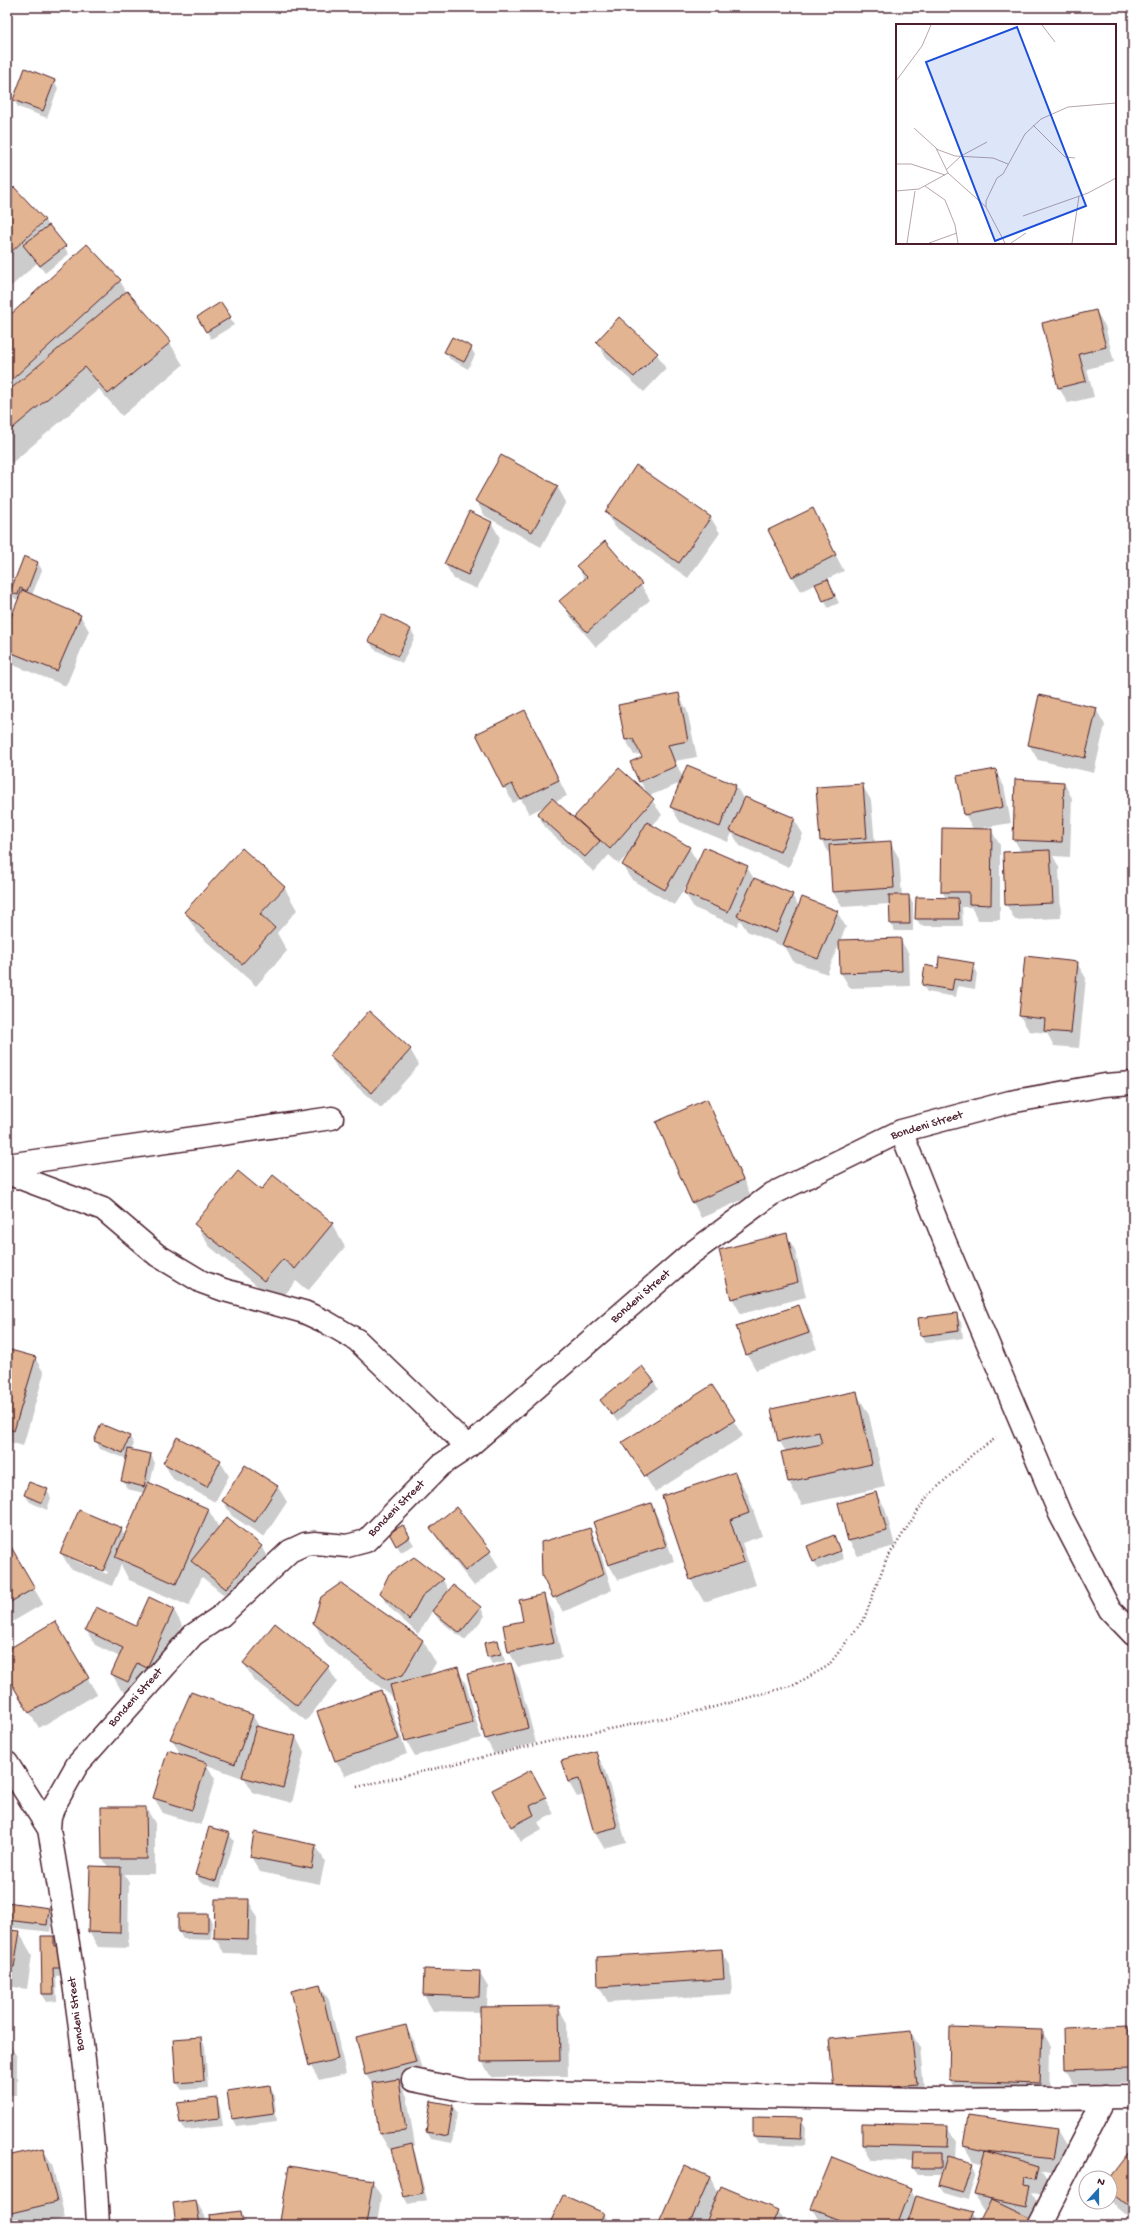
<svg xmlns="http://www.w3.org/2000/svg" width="1140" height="2232" font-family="'Gochi Hand',sans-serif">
	<rect width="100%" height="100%" fill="#fff"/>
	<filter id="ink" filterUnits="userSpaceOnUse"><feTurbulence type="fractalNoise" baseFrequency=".025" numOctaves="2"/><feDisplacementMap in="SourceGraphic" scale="8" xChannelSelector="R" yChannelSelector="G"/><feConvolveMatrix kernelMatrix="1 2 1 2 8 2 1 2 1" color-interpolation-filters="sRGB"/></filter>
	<g filter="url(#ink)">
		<path fill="#0003" fill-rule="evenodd" d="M54 81 58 88 47 118 18 107 14 100Z
			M7 185 12 191 14 189 45 221 69 254 45 273 37 263 7 290Z
			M120 281 127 293 170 343 183 365 122 416 99 389 7 467V319Z
			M1096 311 1105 326 1114 362 1087 369 1094 397 1068 403 1059 388Z
			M199 317 230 318 234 325 211 339Z
			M597 342 657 354 666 369 644 392 606 358Z
			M471 348 475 355 468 369 450 359 445 352Z
			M636 467 711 518 720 533 688 578 615 527 606 512Z
			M557 486 566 502 541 547 485 516 476 501Z
			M812 509 844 571 827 579 839 603 828 608 817 584 801 591 792 576Z
			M491 522 500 538 477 589 454 579 445 564Z
			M605 543 641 585 650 600 596 647 570 616 561 601 585 580 577 566Z
			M38 563 42 570 32 595 80 615 89 631 66 686 8 663 7 660V629L19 600 15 599 11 592Z
			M411 630 415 637 402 663 374 649 369 641Z
			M678 694 687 710 697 757 675 761 683 778 687 766 736 786 744 800 794 819 803 834 789 867 740 846 732 833 728 842 680 822 671 807 681 783 649 796 662 815 652 826 689 848 698 863 747 867 754 879 792 895 799 907 837 912 846 927 840 941 900 939 909 954 910 986 850 988 841 973 840 942 827 974 793 961 786 948 747 931 740 920 737 926 694 908 685 893 692 877 674 905 632 880 623 865 629 853 619 864 609 855 594 872 547 830 538 815 545 806 529 814 521 799 513 803 477 735 533 727 567 796 555 802 574 819 619 770 648 795 640 781 643 758 641 754 634 755 626 740 619 706Z
			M1096 709 1105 725 1094 773 1038 760 1029 745Z
			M995 771 1004 786 1011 823 981 828 991 830 1000 845V920H978L971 907H962L963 926H921L916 918 946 898 942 891 973 829 965 814Z
			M1064 783 1072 798 1070 857 1053 856 1059 867 1061 918 1015 920 1006 904 1021 852 1014 839Z
			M862 785 871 800 875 843 890 842 899 858 902 896H909L913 904V931H895L891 924 890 904 842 907 833 892 831 856 821 840Z
			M284 887 297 910 277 933 287 951 256 986 198 934 185 912Z
			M1077 963 1086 978 1079 1048 1054 1046 1047 1033 1029 1031 1020 1016Z
			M973 964 977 972 975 989 958 986 956 997 927 992 923 985 938 969Z
			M410 1049 419 1065 381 1108 339 1071 330 1056Z
			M707 1101 751 1196 701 1218 693 1202Z
			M261 1192 332 1224 345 1247 308 1291 296 1281 278 1303 209 1246 196 1224Z
			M786 1234 795 1250 806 1297 741 1314 732 1298Z
			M798 1307 807 1322 817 1349 756 1370 747 1354Z
			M956 1314 961 1322 963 1338 925 1343 921 1336Z
			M7 1350 35 1358 44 1373 23 1446 7 1441Z
			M654 1381 658 1389 617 1421 601 1400Z
			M712 1387 743 1436 655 1492 624 1443Z
			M856 1392 869 1415 885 1487 802 1505 789 1482 782 1453 786 1452 779 1440Z
			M102 1425 130 1437 134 1444 131 1451 151 1455 155 1463 150 1484 208 1509 219 1528 261 1546 270 1562 235 1604 202 1577 189 1606 129 1580 121 1565 112 1586 70 1568 61 1553 121 1528 125 1536 144 1493 127 1489 123 1481 127 1459 100 1449 96 1441ZM73 1557 108 1572 107 1574 73 1560Z
			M220 1461 229 1476 215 1502 173 1479 164 1463Z
			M246 1466 278 1487 287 1502 264 1537 232 1516 223 1501Z
			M735 1473 748 1495 762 1536 742 1543 756 1585 704 1602 691 1580 663 1497Z
			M47 1490 51 1498 47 1510 30 1502 25 1495Z
			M876 1493 885 1508 895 1546 858 1556 849 1541 839 1503Z
			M651 1504 659 1520 674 1561 618 1580 609 1565Z
			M403 1526 414 1545 401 1552 390 1534Z
			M431 1528 490 1552 499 1567 474 1586 440 1543Z
			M589 1529 598 1545 612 1590 563 1612 554 1597Z
			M834 1536 844 1559 818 1569 814 1561Z
			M7 1542 43 1604 7 1625Z
			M414 1558 443 1580 449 1591 453 1586 481 1608 485 1616 465 1640 438 1619 433 1610 418 1634 390 1608 381 1593Z
			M543 1595 552 1610 562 1658 518 1667 509 1652 525 1621Z
			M174 1610 182 1625 156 1683 137 1697 121 1690 112 1674 120 1657 95 1645 86 1630 137 1627Z
			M54 1623 97 1694 39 1728 7 1675V1651Z
			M314 1623 423 1641 436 1663 428 1676 457 1669 466 1684 481 1738 415 1756 406 1740 394 1698 327 1646Z
			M276 1624 328 1667 337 1682 306 1721 253 1679 244 1663Z
			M497 1641 502 1649 505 1661 492 1664 488 1657Z
			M511 1664 519 1679 536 1743 494 1754 486 1739Z
			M381 1691 390 1706 407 1754 345 1776 336 1761Z
			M191 1694 253 1716 260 1728 296 1737 304 1753 292 1803 252 1792 245 1779 207 1765 215 1779 201 1825 163 1813 154 1798 181 1755 172 1739Z
			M595 1752 604 1767 626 1842 604 1848 595 1833 585 1795 577 1797 568 1781Z
			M539 1787 554 1814 538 1822 542 1830 521 1842 512 1826Z
			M7 1799 11 1814 7 1815Z
			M102 1808H146L155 1823V1874H124L129 1883 128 1948 98 1947 89 1932 108 1867 103 1859Z
			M229 1834 234 1841 220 1888 200 1882 196 1875Z
			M316 1846 325 1861 320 1884 260 1872 251 1857Z
			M248 1900 257 1916 256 1954 224 1953 215 1938Z
			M7 1903 49 1909 53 1916 51 1932 7 1927Z
			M207 1915 212 1922 211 1940 183 1939 179 1932Z
			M7 1931 19 1932 32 1955 27 1989 7 1986Z
			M42 1937H53L70 1975 56 1976 57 2001 47 2002 42 1994Z
			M721 1950 730 1965 732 1994 608 2002 599 1987Z
			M425 1970 479 1972 488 1987 487 2008 558 2007 567 2023 568 2076 491 2077 482 2061 481 2012 433 2011 424 1995Z
			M320 1985 329 2000 346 2074 319 2080 310 2065Z
			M405 2026 414 2041 424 2078 400 2084 407 2096 415 2146H412L415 2153 427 2200 408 2204 404 2197 392 2149H389L380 2134 374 2087 366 2075Z
			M1129 2026 1133 2034V2083L1075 2086 1066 2070 1065 2029Z
			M951 2028 1041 2031 1050 2046 1049 2099 958 2096 950 2081Z
			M911 2032 920 2048 925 2099 844 2107Z
			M201 2038 205 2046 208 2088 182 2090 177 2083Z
			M7 2039 17 2057V2095H7Z
			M270 2086 274 2094 277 2121 236 2126 232 2118Z
			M216 2100 220 2107 223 2126 185 2130 181 2123Z
			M453 2106 457 2113 452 2143 431 2139 427 2132Z
			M801 2119 806 2127 805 2146 758 2144 754 2137Z
			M947 2126 956 2141 955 2159 972 2164 976 2172 968 2200 944 2193 939 2186 942 2175H918L913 2168V2161L872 2160 863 2145Z
			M1057 2130 1066 2145 1061 2174 1042 2172 1049 2183 1046 2196 1033 2194 1039 2204 1036 2221 980 2225 987 2211 984 2210 975 2195 984 2164 973 2161 964 2146Z
			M43 2149 52 2164 65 2218 35 2225H7V2157Z
			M1133 2150V2222L1117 2209 1110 2197V2179Z
			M710 2177 719 2194 777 2211 786 2225H706L708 2220 707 2219 704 2225H662L660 2222Z
			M372 2181 381 2196 377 2225H284L281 2221Z
			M911 2189 915 2197 972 2213 979 2225H824L821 2224 812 2209Z
			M196 2201 205 2216 206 2225H177Z
			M240 2212 248 2225H212Z
			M604 2214 610 2225H550Z"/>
		<path fill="#e2b492" stroke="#4a1f2b" d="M25 68 55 80 43 111 13 100Z
			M7 184 12 190 14 187 45 220 7 256Z
			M49 225 66 246 40 266 23 245Z
			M87 244 121 280 7 384V318Z
			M127 291 171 342 108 394 85 367 7 433V392Z
			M221 302 231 317 206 332 197 317Z
			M1096 310 1106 347 1079 354 1086 381 1058 388 1042 323Z
			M619 317 658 353 634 377 596 342Z
			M452 337 472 347 464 362 444 352Z
			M501 455 558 486 532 532 475 501Z
			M636 465 711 517 679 563 605 512Z
			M813 508 836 555 792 577 768 530Z
			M469 511 492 522 468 575 444 564Z
			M605 541 642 584 587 632 559 601 587 577 576 566Z
			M24 556 38 562 27 591 20 588 18 595 10 592Z
			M828 579 835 596 823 601 815 584Z
			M22 590 81 615 57 671 7 651V627Z
			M382 614 411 629 398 656 368 641Z
			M679 693 688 741 668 745 676 766 639 782 630 762 642 757 633 739 625 740 618 705Z
			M1039 695 1097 708 1085 758 1028 745Z
			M525 710 559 780 520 799 512 784 503 788 476 734Z
			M687 765 736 785 720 827 670 807Z
			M619 768 654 799 610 849 574 817Z
			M996 769 1003 807 964 815 957 776Z
			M1015 779 1064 782 1062 842 1013 840Z
			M863 784 867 838 820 841 816 787Z
			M745 797 795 818 780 852 730 831Z
			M552 798 600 841 585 857 537 814Z
			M647 822 690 847 665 890 622 865Z
			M942 828 992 829 991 905 969 904V892H941Z
			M891 841 894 888 832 892 829 845Z
			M704 847 748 866 728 912 684 893Z
			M242 848 285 887 260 914 275 928 242 964 184 912Z
			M1050 850 1053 903 1005 905 1003 852Z
			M754 878 793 894 776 933 737 916Z
			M889 895H909L910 924H890Z
			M802 897 838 911 818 959 783 945Z
			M916 897 958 898 959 919H915Z
			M901 938 902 971 840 973 839 940Z
			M1025 956 1078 962 1071 1033 1044 1031 1045 1019 1019 1016Z
			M939 957 974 963 971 982 954 979 952 990 922 985 925 965 938 968Z
			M369 1011 411 1049 372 1093 329 1056Z
			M707 1099 743 1180 692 1203 656 1122Z
			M238 1171 261 1190 273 1175 333 1223 295 1269 283 1259 264 1281 194 1224Z
			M787 1233 798 1282 731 1299 719 1250Z
			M799 1305 809 1333 746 1355 736 1326Z
			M957 1313 959 1331 920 1336 918 1318Z
			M7 1349 36 1357 14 1431 7 1428Z
			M642 1366 654 1381 612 1415 600 1400Z
			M712 1385 735 1420 645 1477 622 1442Z
			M857 1391 872 1464 788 1482 781 1452 822 1444 819 1432 778 1441 771 1409Z
			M101 1424 130 1436 123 1453 94 1441Z
			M177 1437 221 1460 207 1487 163 1463Z
			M128 1449 151 1454 144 1487 121 1481Z
			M245 1465 278 1486 255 1522 222 1501Z
			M735 1472 749 1513 730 1520 744 1562 690 1580 662 1496Z
			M29 1482 48 1489 42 1503 24 1495Z
			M148 1482 209 1509 176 1584 115 1557Z
			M876 1492 887 1531 848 1541 838 1503Z
			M651 1503 666 1546 608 1565 593 1522Z
			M456 1507 491 1551 465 1571 430 1528Z
			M79 1510 122 1528 103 1571 60 1553Z
			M227 1517 262 1546 226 1589 191 1561Z
			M403 1525 410 1537 396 1546 389 1533Z
			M590 1528 604 1574 553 1598 542 1576 541 1542Z
			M834 1535 840 1551 813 1562 807 1546Z
			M7 1540 35 1588 7 1604Z
			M414 1557 444 1579 422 1596 409 1620 380 1593 389 1574Z
			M341 1583 423 1640 403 1675 387 1680 313 1623 321 1597Z
			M453 1585 481 1607 460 1633 432 1611Z
			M544 1594 554 1643 508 1652 503 1625 523 1621 519 1600Z
			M149 1597 174 1609 147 1668 137 1663 128 1682 111 1674 123 1648 85 1630 96 1607 136 1626Z
			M55 1621 89 1678 29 1713 7 1676V1650Z
			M275 1623 329 1666 297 1706 243 1663Z
			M498 1640 501 1654 487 1657 484 1643Z
			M511 1663 528 1728 485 1739 467 1674Z
			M458 1667 473 1723 405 1741 390 1685Z
			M381 1690 399 1739 335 1761 317 1712Z
			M191 1692 253 1715 235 1764 170 1739Z
			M256 1726 296 1736 283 1788 242 1777Z
			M168 1750 207 1763 192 1810 153 1798Z
			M596 1751 617 1827 594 1833 579 1779 568 1782 561 1761Z
			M531 1770 546 1798 530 1806 534 1815 511 1827 492 1790Z
			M101 1807H146L147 1859H102Z
			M209 1827 230 1833 216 1881 195 1875Z
			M254 1832 316 1845 312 1869 250 1857Z
			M90 1866 121 1867 120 1933 88 1932Z
			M215 1899H249L248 1939 214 1938Z
			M7 1902 49 1908 47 1925 7 1920Z
			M178 1914H208V1933L178 1932Z
			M7 1930 20 1931 14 1967 7 1966Z
			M41 1936H54V1946L66 1945V1968H53L54 1994H42Z
			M722 1949 724 1979 598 1987 597 1957Z
			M424 1969 480 1971 479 1997 423 1995Z
			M320 1984 338 2059 309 2066 291 1991Z
			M559 2006 560 2061 481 2062 480 2007Z
			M406 2025 416 2062 365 2075 356 2037Z
			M1129 2025 1131 2068 1065 2070 1064 2028Z
			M950 2027 1042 2030 1040 2084 949 2081Z
			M911 2031 917 2084 834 2091 829 2039Z
			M201 2037 204 2081 176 2083 173 2039Z
			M399 2079 406 2131 379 2134 372 2083Z
			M270 2085 274 2113 231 2119 227 2091Z
			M217 2098 219 2118 180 2123 177 2103Z
			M431 2101 453 2105 448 2136 426 2132Z
			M968 2116 1057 2129 1052 2159 986 2151 963 2146Z
			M753 2117 802 2118 801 2139 753 2137Z
			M862 2123 948 2125 947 2147 862 2145Z
			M412 2144 423 2193 403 2197 391 2149Z
			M43 2148 57 2202 7 2214V2156Z
			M1133 2148V2210L1110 2192V2178Z
			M986 2151 1040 2167 1037 2181 1025 2179 1024 2187 1031 2188 1027 2206 974 2195Z
			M913 2153H941V2168H912Z
			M947 2156 973 2163 964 2193 938 2186Z
			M832 2157 911 2188 897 2225H852L811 2209Z
			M684 2165 710 2177 689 2225H665L659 2222Z
			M289 2166 373 2180 366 2225H304L280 2221Z
			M721 2186 778 2210 772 2225H705Z
			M563 2195 604 2213 599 2225H549Z
			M916 2196 973 2212 969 2225H907Z
			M992 2199 1034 2219 1031 2225H979Z
			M196 2200 200 2225H176L173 2203Z
			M241 2211 243 2225H211L210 2215Z
			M514 2221 519 2225H510Z
			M80 2222V2225H57V2224Z"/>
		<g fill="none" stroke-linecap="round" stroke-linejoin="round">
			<defs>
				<path id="street" d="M901 1131 945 1242 1060 1514 1110 1610 1133 1634
					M7 1165 332 1118
					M7 1173 103 1209 157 1255 202 1282 224 1290 304 1312 326 1322 357 1340 468 1447
					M7 1763 49 1829
					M413 2080 467 2091 929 2099 1133 2097
					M98 2225C92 2092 72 1960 49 1829L50 1816 55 1804 77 1765 193 1635 221 1616 290 1551 305 1544 315 1543 347 1546 366 1541 441 1465 468 1447 689 1255 772 1194 901 1131 1010 1102 1105 1085 1133 1083
					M1039 2225 1105 2097"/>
			</defs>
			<use href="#street" stroke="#4a1f2b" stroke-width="25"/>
			<path stroke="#4a1f2b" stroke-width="2.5" stroke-dasharray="1 3" stroke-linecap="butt" d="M357 1787 560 1739 703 1710 794 1685 828 1666 864 1619 886 1560 927 1497 973 1454 996 1438"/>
			<use href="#street" stroke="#fff" stroke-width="22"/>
		</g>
	</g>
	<g text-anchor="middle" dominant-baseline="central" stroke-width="3" stroke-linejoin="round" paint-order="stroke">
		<g font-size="12" fill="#4a1f2b" stroke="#fff">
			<text transform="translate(927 1126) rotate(-17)">Bondeni Street</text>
			<text transform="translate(641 1297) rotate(-41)">Bondeni Street</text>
			<text transform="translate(397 1509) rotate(-45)">Bondeni Street</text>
			<text transform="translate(136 1698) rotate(-48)">Bondeni Street</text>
			<text transform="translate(77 2014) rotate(-97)">Bondeni Street</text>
		</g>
	</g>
	<g transform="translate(896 24)">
		<rect width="220" height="220" fill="#fff"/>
		<path fill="none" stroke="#b7a5aa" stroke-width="1" d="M146 1 159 18M0 57 26 22 35 1M137 101 169 133 179 134M18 104 40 124 52 149 90 183M40 125 59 132 97 134 112 140M0 140H15L49 151M50 146 65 132 91 118M29 162 49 176 59 201 62 219M0 167 23 165 52 149M127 192 192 169 220 154M11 219 19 167M33 219 61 209M109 219 90 183V177L101 154 107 150 129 110 145 95 172 83 220 79M115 219 130 209M176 219 183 172"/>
		<path fill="#1d4ed8" fill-opacity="0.15" stroke="#1d4ed8" stroke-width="2" d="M121 3 190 182 99 217 30 38Z"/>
		<rect width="220" height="220" fill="none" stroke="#4a1f2b" stroke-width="2"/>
	</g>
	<rect width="1140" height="2232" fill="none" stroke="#fff" stroke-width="24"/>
	<rect x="12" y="12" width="1116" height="2208" fill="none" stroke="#4a1f2b" stroke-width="1.5" filter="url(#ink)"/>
	<g transform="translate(1098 2190) rotate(21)"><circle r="19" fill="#ffffff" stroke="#b7a5aa"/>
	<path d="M0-3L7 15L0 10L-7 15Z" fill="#1f6fb2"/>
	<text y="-6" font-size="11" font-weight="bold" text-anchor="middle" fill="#4a1f2b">N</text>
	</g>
</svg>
